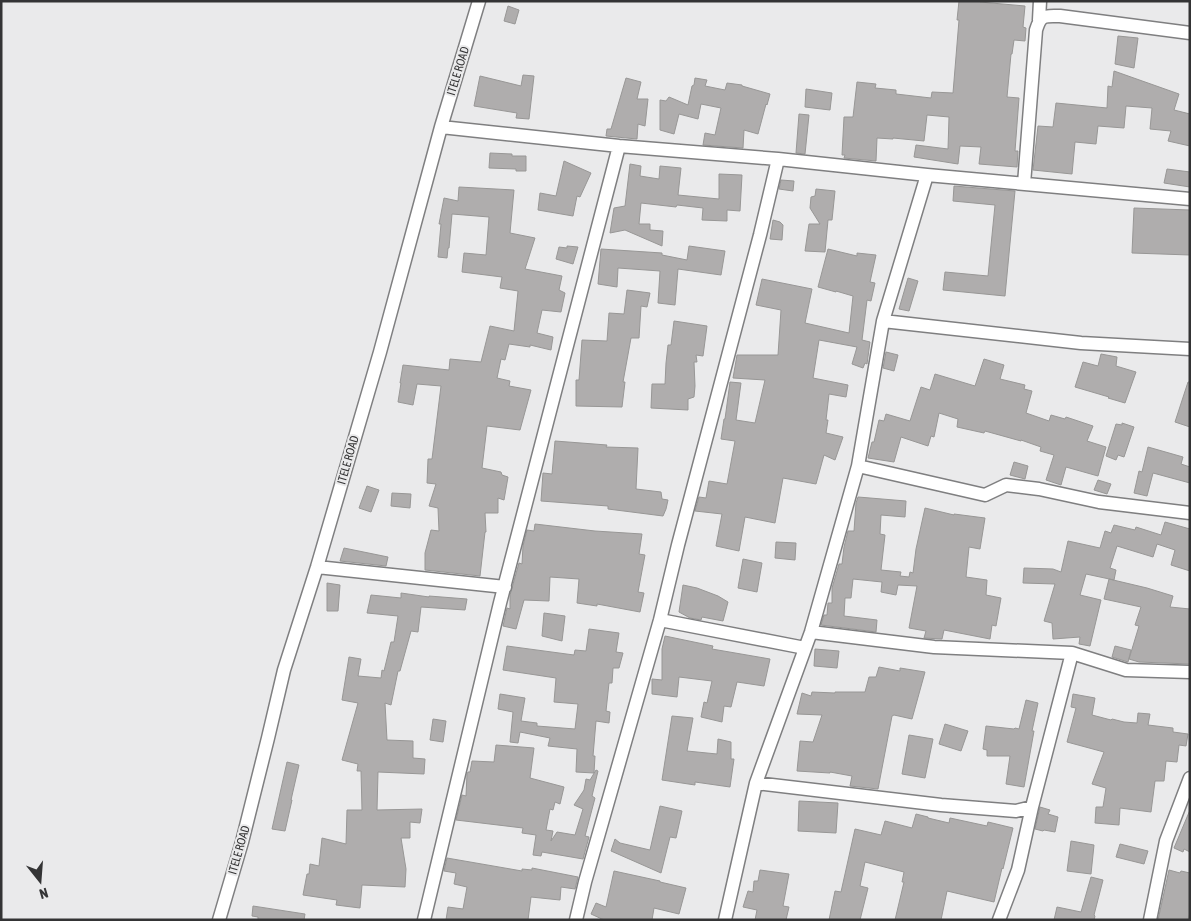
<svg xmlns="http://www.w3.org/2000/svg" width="1191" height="921" font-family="'Asap Condensed',sans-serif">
	<rect width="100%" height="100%" fill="#eaeaeb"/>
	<path fill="#afadad" stroke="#989796" d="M959 1H981L980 2 1025 6 1023 27 1026 28 1025 41 1014 40 1012 54H1011L1007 97 1019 98 1015 151H1018L1017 167 979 164 981 147 960 146 958 164 914 157 916 145 948 149 949 117 927 115 924 141 893 138V139L877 138 876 161 844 158 845 155H842L844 117H853L857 82 876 84 875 88 896 90V94L931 98 932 92 953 93 959 20H957Z
		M508 6 519 10 515 24 504 21Z
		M1118 36 1138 38 1134 68 1115 64Z
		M1114 71 1179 94 1174 110 1190 114V146L1168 141 1171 131 1150 129 1152 108 1126 106 1124 128 1098 126 1096 144 1075 142 1072 174 1033 170 1038 126 1053 127 1056 103 1107 108 1108 86 1112 87Z
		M523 75 534 76 529 119 516 118 517 113 474 106 480 76 521 86Z
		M626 78 641 82 637 99H648L645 126 638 124 637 139 606 136 607 129H611Z
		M695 78 707 80 705 86 725 90 727 83 742 85V86L770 94 767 105 766 104 758 134 744 130 743 148 703 145 705 133 715 135 721 108 701 104 698 119 679 114 674 134 660 130V100L666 101 669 97 688 105 692 86 694 85Z
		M806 89 832 93 830 110 805 107Z
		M799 114 809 115 805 154 796 153Z
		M490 153 512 154V156H526V171H516V169L489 168Z
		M564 161 591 173 580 197 577 196 573 216 538 210 540 193 556 196Z
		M630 164 641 166 640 176 659 179 660 166 681 168 678 195 719 199V174L742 175 740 211 727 210V221L702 220 703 208 677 205 676 207 641 203 639 224H650V230L663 231 662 246 625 230 610 233 614 208 625 206Z
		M1167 169 1190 172V187L1164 183Z
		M781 180 794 181 793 191 779 189Z
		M954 186 1015 191 1005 296 943 290 945 272 988 276 995 205 953 201Z
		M459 187 514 190 510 233 535 238 525 269 562 276 559 290 565 293 561 312 542 310 537 333 553 337 551 350 530 345V347L509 344 505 360 501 359 497 378 510 381 509 386 531 390 520 430 487 426 482 468 501 472 502 475 508 477 504 500 498 498V513H485L486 532H485L480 576 425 570V553L431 530 439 531 438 508 429 506 436 484 427 483 428 459H432L441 386 417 384 413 405 398 402 401 383H400L403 365 449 370 450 359 481 362 490 326 514 331 518 291 500 288 502 277 462 272 464 253 486 255 489 217 452 214 449 248H448L447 258 438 257 441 224H439L444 198 458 201Z
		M816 189 835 191 832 220H828L825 252 805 251 809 224H820L810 208 811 197 815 196Z
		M1134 208 1190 210V255L1132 253Z
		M773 220 780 222 783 225 782 240 770 239Z
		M567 246 578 247 573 264 556 259 559 247 567 248Z
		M689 246 725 251 721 275 678 269 675 305 658 303 660 271 618 268 617 287 598 284 601 249 662 253V255L687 260Z
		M828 249 857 256V253L876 255 870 282 875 283 871 301 867 300 862 340 870 342 867 364 865 363 863 368 852 364 857 347 819 340 813 378 848 385 846 397 829 394 826 420H828L826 433 843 437 835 460 824 455 816 484 783 478 775 523 745 517 739 551 716 546 722 514 695 511 699 497 706 498 709 481 727 484 735 441 721 439 724 419H725L730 382 741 383 736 420 755 423 765 380 733 378 737 355H778L781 310 756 305 762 279 812 289 805 323 849 333 853 296 836 291V292L818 287Z
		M908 278 918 281 909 311 899 309Z
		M627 290 650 293 647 307 641 306 639 338H631L623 382H625L622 407 576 406V380H579L582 340 607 341 609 313 624 314Z
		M674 321 707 326 703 356 696 355 697 362H694L695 386 694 397 688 399V410L651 408 652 384H665L666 363 668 345H671Z
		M886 352 898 355 894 371 883 368Z
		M1101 354 1117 357 1116 366 1136 372 1125 403 1108 398 1109 397 1075 387 1083 362 1098 366Z
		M984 359 1004 365 1000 379 1025 385 1024 389 1032 391 1026 413 1049 421 1051 415 1065 419 1066 417 1093 426 1087 441 1106 447 1098 476 1066 467 1061 485 1046 480 1054 455 1040 451 1041 447 1021 440V441L985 431 984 433 957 427 958 419 939 413 934 437 931 436 928 446 901 437 894 462 868 458 872 442H874L879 420 884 421 886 414 910 421 921 387 930 390 935 374 975 386Z
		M1188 382H1190V427L1175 422Z
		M1122 423 1134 427 1124 457 1118 455 1116 460 1106 456 1116 424 1122 425Z
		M555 441 607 445 606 447 638 448 636 489 661 492 662 499 668 500 666 509 663 516 608 509V506L541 501 543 473 552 474Z
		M1148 447 1183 457 1181 464 1190 467V483L1153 473 1147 496 1134 493 1139 471 1142 472Z
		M1014 462 1028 466 1025 479 1010 475Z
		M1098 480 1111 484 1107 494 1094 490Z
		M367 486 379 490 371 512 359 508Z
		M392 493 411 494 410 508 391 506Z
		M858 497 906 501 905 517 881 515 880 534 885 535 881 570 901 572 900 576 909 577 910 572 913 573 916 549 925 508 954 515V514L985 518 980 549 969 547 966 577 987 580 986 595 1001 598 996 626 992 625 990 639 944 630 942 639 924 638 926 631 909 628 917 586 898 585 896 595 881 592 882 582 853 579 851 598H845L844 616 877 620 876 632 821 625 824 615H827L828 603H832V588L839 564H842L844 547 848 531H854L856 503Z
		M1165 522 1190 529V571L1171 565 1175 550 1157 544 1153 557 1117 546 1110 568 1116 570 1114 580 1086 574 1080 595 1101 600 1090 646 1079 644 1080 637 1053 639 1052 623 1044 621 1055 584 1023 583 1024 568 1053 569 1061 572 1068 541 1100 548 1105 531 1111 533 1114 525 1135 530 1136 527 1161 535Z
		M535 524 595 531 642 534 639 554 645 555 638 592 644 593 640 612 597 604V606L577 603 579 579 550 577 549 601 524 600 516 629 503 626 507 608 510 609V595L519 563 522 564 523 546 527 530 534 531Z
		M776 542 796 543 795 560 775 558Z
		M344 548 388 557 386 566 340 561Z
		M743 559 762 563 757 592 738 588Z
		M1109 579 1147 588 1173 596 1170 607 1190 609V664L1139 662 1129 659 1139 626 1135 625 1141 607 1104 599Z
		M327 583 340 585 338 611H327Z
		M683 585 697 588 718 596 728 602 723 621 702 617 701 620 690 618 679 612Z
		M401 593 429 597V596L467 599 465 610 421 607 418 632 411 631 400 671H398L391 705 385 703 387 740 413 741V758L425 759 424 774 378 772 377 810 422 809 420 823 410 822V838H401L406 869 405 887 362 885 360 908 336 905 337 900 303 895 307 874H309L310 864 319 866 322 838 346 844 347 810H362L361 771H357L358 764 342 760 358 703 342 700 349 657 361 659 358 676 381 678 382 670 384 671 391 642H394L398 616 367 613 371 595 401 598Z
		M544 613 565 616 562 641 542 636Z
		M589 629 619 633 616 652 623 653 619 668H613L612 683H609L606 711 610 712 609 723 596 721 593 756H595L594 773 576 772 577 749 548 746 550 738 520 732 518 743 510 742 513 712 498 709 500 694 525 698 521 721 537 723V726L575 729 578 704 554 702 556 678 503 670 507 646 574 655 575 650 586 651Z
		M665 636 713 646 712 649 770 659 764 686 737 682 731 707 724 706 722 722 701 717 704 702 707 703 712 681 679 677 677 697 652 694V679L662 680V649Z
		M1115 646 1131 650 1128 662 1112 657Z
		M815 649 839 651 837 668 814 666Z
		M879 667 900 671V668L925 672 912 719 894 715 892 716 878 789 850 786 852 776 830 772V773L797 771 800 741 813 742 822 715 797 714 802 693 811 696 812 692 835 693V692H865L869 677H876Z
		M1073 694 1095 698 1092 715 1111 720 1112 719 1124 722 1137 723 1138 713 1150 714 1148 725 1173 728V732L1188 734 1186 746 1179 745 1177 762 1166 761 1164 781H1155L1151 812 1120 808 1119 825 1095 823 1096 807H1103L1106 788 1092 784 1104 752 1067 742 1076 708 1071 707Z
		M1026 700 1038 703 1032 731H1034L1024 787 1006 784 1010 756H987V750L983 749 986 726 1014 729 1015 728 1019 729Z
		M672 716 693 718 687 751 717 754 718 739 731 742V759H734L730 787 695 782V785L662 780Z
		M433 719 446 721 443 742 430 740Z
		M945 724 968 731 961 751 939 744Z
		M909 735 933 739 925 778 902 774Z
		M496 745 534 748 530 778 564 787 560 804 555 802 553 810 550 809 546 830 553 831 551 841 557 832 575 835 583 809 574 805 584 790 586 779 590 780 596 770 598 771 592 796 595 798 585 836 589 837 583 859 542 852 541 856 533 855 536 835 522 833 523 828 456 820 462 795 466 796 467 774 468 772H470L472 761 494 762Z
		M287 762 299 765 291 800H292L285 831 272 829Z
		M799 801 838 803 836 833 798 831Z
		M660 806 682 811 676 838 670 837 661 873 611 851 615 839 620 843 650 850Z
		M1040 807 1050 810 1048 814 1058 817 1055 832 1044 830 1043 831 1035 829Z
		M1190 810V852L1184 849 1183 852 1174 848Z
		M916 814 928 817V818L949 823 950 818 987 826 988 822 1013 828 1003 869 1002 868 994 902 947 891 941 920H895L904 882H902L904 872 865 862 860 886 868 888 860 920H829L835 891 841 892 855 829 881 835 885 821 912 828Z
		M1071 841 1094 845 1091 874 1067 871Z
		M1120 844 1148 851 1144 864 1116 857Z
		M447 858 522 871V869L532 870V868L578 877 575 889 561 887 560 900 531 897 528 920H446L448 907 463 909 467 887 454 884 456 873 444 871Z
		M760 870 789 874 783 906 789 907 786 920H755L757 910 743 907 748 891 753 892 754 881H758Z
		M1169 870 1180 873 1181 871 1190 873V913L1188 920H1158Z
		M614 871 660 881V882L686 888 679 914 654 908 652 920H604L591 914 596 903 606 907Z
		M1091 877 1103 880 1094 915 1095 916 1094 920H1054L1057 907 1081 912Z
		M253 906 305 914 304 920H258V917L252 916Z"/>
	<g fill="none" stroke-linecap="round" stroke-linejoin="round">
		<defs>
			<path id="minor" d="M1039 20 1040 1
				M441 127 619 146 778 159 927 175 1190 199
				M1024 184 1036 30C1041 14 1044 16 1060 16L1190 33
				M883 321 1081 343 1190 349
				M858 466 985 495 1006 485 1039 489 1099 502 1190 513
				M317 567 505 587
				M660 620 805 648
				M811 632 934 647 1072 653 1126 670 1190 672
				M756 783 941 805 1016 811 1032 807
				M219 920 242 842 268 738 284 670 317 567 380 352 441 127 479 1
				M424 920 500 603 619 146
				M576 920 585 882 660 620 678 545 760 235 778 159
				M725 920 756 783 811 632 858 466 883 321 927 175
				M999 920 1018 870 1032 807 1072 653
				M1150 920 1166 841 1190 778"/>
		</defs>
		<use href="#minor" stroke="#7f7f80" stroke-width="15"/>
		<use href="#minor" stroke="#fff" stroke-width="12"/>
	</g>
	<g text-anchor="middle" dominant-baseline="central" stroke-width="4" stroke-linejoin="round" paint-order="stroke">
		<g font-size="12" fill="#343435" stroke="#eaeaeb">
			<text transform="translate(458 71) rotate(-73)">ITELE ROAD</text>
			<text transform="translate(348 460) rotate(-74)">ITELE ROAD</text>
			<text transform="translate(239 850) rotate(-74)">ITELE ROAD</text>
		</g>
	</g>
	<rect width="1191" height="921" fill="none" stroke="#343435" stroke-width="5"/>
	<g transform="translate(40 881) rotate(163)" stroke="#eaeaeb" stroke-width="4" paint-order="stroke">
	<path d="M0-4L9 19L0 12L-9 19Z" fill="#343435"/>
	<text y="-8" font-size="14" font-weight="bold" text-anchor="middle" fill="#343435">N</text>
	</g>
</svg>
